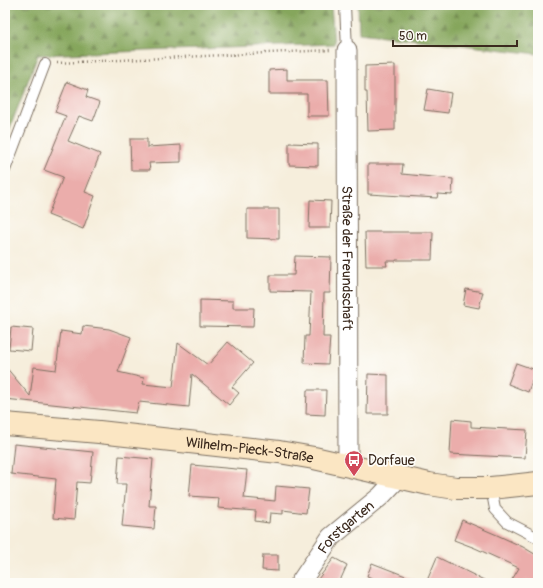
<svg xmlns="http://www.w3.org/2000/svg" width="543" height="588" font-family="Pangolin,sans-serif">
	<defs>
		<pattern id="forest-firs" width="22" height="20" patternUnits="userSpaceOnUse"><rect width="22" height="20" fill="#85a65b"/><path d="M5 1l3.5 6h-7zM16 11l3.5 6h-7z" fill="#6e874b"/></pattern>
	</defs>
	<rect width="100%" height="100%" fill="#fdfcf7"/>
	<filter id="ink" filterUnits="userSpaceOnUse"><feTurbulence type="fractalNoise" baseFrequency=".025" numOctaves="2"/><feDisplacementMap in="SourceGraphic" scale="8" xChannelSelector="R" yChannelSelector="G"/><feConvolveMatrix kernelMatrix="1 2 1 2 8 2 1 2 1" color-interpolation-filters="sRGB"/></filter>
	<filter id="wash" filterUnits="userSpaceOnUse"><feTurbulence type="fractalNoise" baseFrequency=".012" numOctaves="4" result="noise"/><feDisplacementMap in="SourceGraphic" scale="16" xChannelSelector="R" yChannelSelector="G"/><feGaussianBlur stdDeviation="0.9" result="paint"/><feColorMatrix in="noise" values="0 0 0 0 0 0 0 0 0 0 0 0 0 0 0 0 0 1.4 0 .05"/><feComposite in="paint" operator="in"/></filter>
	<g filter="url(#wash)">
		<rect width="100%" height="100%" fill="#f6eedc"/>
		<path fill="url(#forest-firs)" stroke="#60683c" d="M5 5H331L334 44 38 55 5 141Z
			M358 5H538V54L359 33Z"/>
		<g id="blocks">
			<path fill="#ebadab" d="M395 65V130L368 131 367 92H365V66Z
				M287 69V80H328L329 116H307V94H269V70Z
				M67 82 88 90 86 97 100 102 93 121 79 116 68 141 100 154 85 192 95 196 83 229 48 215 63 177 44 170 66 116 55 112Z
				M428 89 451 93 448 113 424 110Z
				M130 139H147V147L181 145V162L149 163 150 170H131Z
				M289 143 318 144V166L289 165Z
				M368 164H403L402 174 453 179 452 195 438 194 437 198 368 194Z
				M310 200 331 201 330 228H309Z
				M247 209H279V239L247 238Z
				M365 232H433L432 260H396V261H386L387 266H366Z
				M295 256 331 257 330 293H324L323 337H330L328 364 304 363 305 336H309L311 292 270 291V275H294Z
				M466 289 483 292 479 308 463 305Z
				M200 300 233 301V308H254L253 327 200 326Z
				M83 326 109 329 131 337 118 372 144 378 143 384 173 387 178 343 208 365 228 342 253 363 232 387 239 393 229 405 192 374 189 407 139 402 136 413 5 399V366L30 396 34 367 56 370 61 331 82 334Z
				M11 327 33 329 31 351 9 349Z
				M516 363 536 370 528 392 508 384Z
				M368 374 388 375V414H367Z
				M307 390H326L325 415 306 414Z
				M452 419 471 421V427L527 430 525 458 450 454Z
				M14 444 93 452 90 483 77 482 74 520 53 518 56 479 11 474Z
				M119 456 153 459 149 506H156L154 529 122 526 126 484H117Z
				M192 465 247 470 244 498 275 501 276 486 309 489 306 513 283 510V514L270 513 269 523 255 521 256 511 218 508 219 498 189 496Z
				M462 520 497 535 523 547 538 556V583H510L519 568 475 548 454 540Z
				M263 555H278V571L262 570Z
				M437 557 490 583H426Z
				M334 558 347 565 339 583H315Z
				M372 563 421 582V583H385L367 576Z"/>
		</g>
	</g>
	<g filter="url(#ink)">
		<use href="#blocks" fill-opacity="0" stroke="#7c6f60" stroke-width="1"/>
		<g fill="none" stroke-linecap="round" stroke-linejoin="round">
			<defs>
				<path id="lane" d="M345 5 347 50
					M5 170 45 64
					M491 488 495 509 507 522 538 538"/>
				<g id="street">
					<path id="s1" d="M347 50 348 466"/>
					<path id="s2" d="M300 583 331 537 381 496 399 477"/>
				</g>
				<g id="secondary">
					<path id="s3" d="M5 424 99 432 279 452 314 458 429 484 456 488H491L538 483"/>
				</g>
			</defs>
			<use href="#lane" stroke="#7c6f60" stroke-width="12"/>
			<use href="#street" stroke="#7c6f60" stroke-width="21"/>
			<use href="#secondary" stroke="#7c6f60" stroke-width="24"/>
			<path stroke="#7c6f60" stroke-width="2.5" stroke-dasharray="1 3" stroke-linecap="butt" d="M57 63 330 50"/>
			<use href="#lane" stroke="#fff" stroke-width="10"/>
			<use href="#street" stroke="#fff" stroke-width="19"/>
			<use href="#secondary" stroke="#fbe6c3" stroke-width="22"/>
		</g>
	</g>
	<defs>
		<symbol id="bus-pin" viewBox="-11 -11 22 30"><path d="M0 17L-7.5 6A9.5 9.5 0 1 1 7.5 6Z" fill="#d1495b" stroke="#fdfcf7"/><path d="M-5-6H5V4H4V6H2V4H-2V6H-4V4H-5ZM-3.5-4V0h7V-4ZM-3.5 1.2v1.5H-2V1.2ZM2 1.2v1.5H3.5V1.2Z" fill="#fff"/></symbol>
	</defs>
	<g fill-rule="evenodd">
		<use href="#bus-pin" x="343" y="449" width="22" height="30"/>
	</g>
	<g text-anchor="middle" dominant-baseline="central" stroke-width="3.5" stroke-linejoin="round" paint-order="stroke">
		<g font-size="14" fill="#3b2a1e" stroke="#fdfcf7">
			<text stroke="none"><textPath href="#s1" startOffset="208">Straße der Freundschaft</textPath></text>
			<text stroke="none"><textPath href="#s3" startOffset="246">Wilhelm-Pieck-Straße</textPath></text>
			<text stroke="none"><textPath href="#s2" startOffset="73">Forstgarten</textPath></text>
		</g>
		<g font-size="14" fill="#3b2a1e" stroke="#fdfcf7" text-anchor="start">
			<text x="368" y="460">Dorfaue</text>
		</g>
	</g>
	<rect width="543" height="588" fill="none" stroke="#fdfcf7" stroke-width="20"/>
	<path d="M393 40v6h124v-6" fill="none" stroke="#3b2a1e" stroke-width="2"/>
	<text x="399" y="40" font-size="12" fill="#3b2a1e" stroke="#fdfcf7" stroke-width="3" paint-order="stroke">50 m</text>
</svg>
